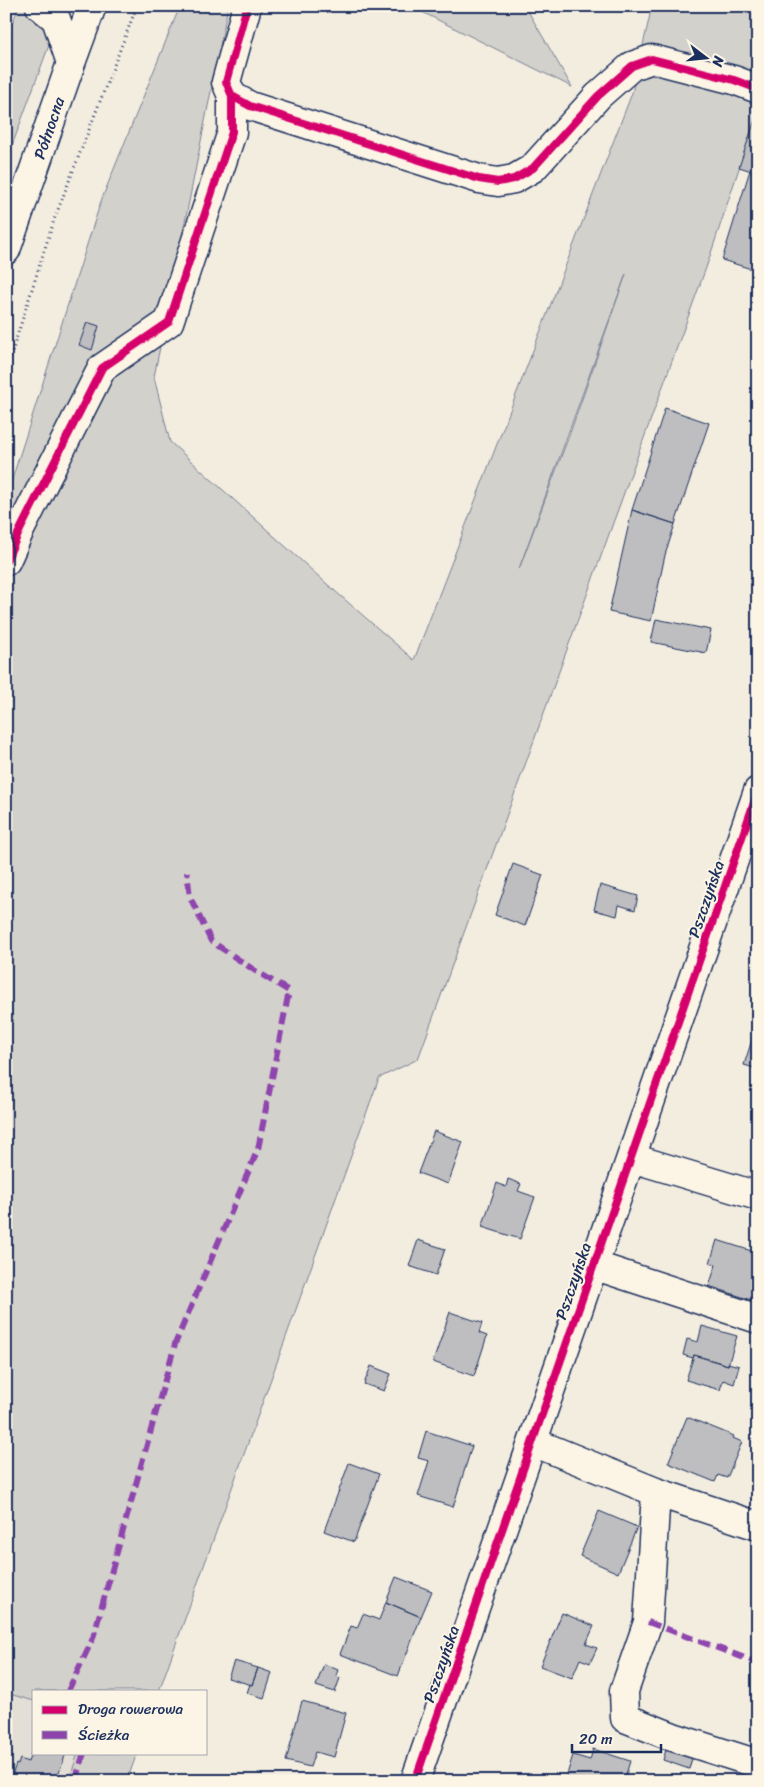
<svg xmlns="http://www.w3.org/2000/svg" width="764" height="1787" font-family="Sriracha,sans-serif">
	<rect width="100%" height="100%" fill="#f3ede0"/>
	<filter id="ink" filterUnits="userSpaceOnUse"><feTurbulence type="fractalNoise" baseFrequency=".02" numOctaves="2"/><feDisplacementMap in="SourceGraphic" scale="10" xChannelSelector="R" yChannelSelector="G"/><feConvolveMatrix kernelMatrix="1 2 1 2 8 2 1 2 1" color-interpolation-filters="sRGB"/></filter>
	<g filter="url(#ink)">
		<path fill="#e3dfd6" d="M6 1693 34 1701V1753H78L69 1781H6Z"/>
		<path fill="#d3d1cc" stroke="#778095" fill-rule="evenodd" d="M19 6H30L52 37 6 162V38Z
			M180 6H228L154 377 170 442 327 584 414 660 632 93 652 6H758V111L707 265 418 1059 379 1078 159 1691H34V1701L6 1693V498L101 201ZM626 274 570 433 519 569Z
			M410 6H525L572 87Z
			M78 1753H137L127 1781H69Z"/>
		<path fill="#bebec0" stroke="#1b2f5e" d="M758 111V173L739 167Z
			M750 170 758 173V271L722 260Z
			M87 322 99 326 92 350 79 345Z
			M665 408 709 423 675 524 632 510Z
			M632 510 675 524 665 555 651 621 609 612Z
			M656 619 711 630 706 653 651 642Z
			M513 864 543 875 525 926 495 915Z
			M600 885 638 896 635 910 619 905 617 916 594 910Z
			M757 1024H758V1069L744 1065Z
			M434 1131 463 1142 448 1184 418 1173Z
			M508 1179 521 1184 518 1191 535 1197 520 1239 482 1227 497 1183 506 1187Z
			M418 1240 445 1249 436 1275 409 1266Z
			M717 1240 758 1253V1279L751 1300 709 1286 716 1265 710 1263Z
			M450 1312 482 1323 479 1333 487 1336 474 1376 433 1362Z
			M702 1326 737 1336 728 1365 694 1355 693 1358 683 1355 687 1339 698 1342Z
			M694 1355 728 1365V1363L739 1366 734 1384 723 1380 720 1390 686 1380Z
			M371 1366 391 1374 384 1391 364 1384Z
			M687 1417 734 1436 733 1438 742 1442 727 1478 718 1475 715 1482 668 1463Z
			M426 1431 472 1446 453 1507 418 1496 429 1461 418 1458Z
			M349 1463 379 1474 354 1542 324 1531Z
			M599 1511 637 1527 618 1573 580 1556Z
			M396 1577 432 1591 421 1617 386 1602Z
			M386 1602 421 1617 398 1676 340 1654 351 1626 357 1628 363 1614 379 1620Z
			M562 1613 594 1626 586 1644 597 1648 590 1663 580 1659 572 1678 540 1666Z
			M234 1661 258 1668 252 1685 228 1678Z
			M324 1664 338 1670 336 1676 340 1678 335 1692 316 1686Z
			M258 1668 272 1673 264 1698 247 1693 250 1684 252 1685Z
			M302 1701 346 1713 334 1757 315 1752 310 1767 286 1761Z
			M668 1743 694 1751 689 1769 663 1760Z
			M34 1745V1753H66L56 1781H10L16 1764 18 1765 20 1759 28 1762Z
			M593 1749 630 1761 624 1781H565L573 1755 590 1760Z"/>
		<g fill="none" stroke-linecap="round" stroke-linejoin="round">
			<defs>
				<path id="minor" d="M40 6 56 19 71 63
					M247 6 226 82 232 96 250 106 479 179 498 182 514 179 533 168 598 96 632 66 652 59 734 80 758 89
					M6 250 71 63 92 6
					M6 561 20 530 102 368 169 322 232 132V96
					M632 1158 758 1196
					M593 1265 758 1319
					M533 1442 656 1492 758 1526
					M656 1492 648 1622 624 1691 625 1718 673 1737 758 1764
					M415 1781 758 791"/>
			</defs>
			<use href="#minor" stroke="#1b2f5e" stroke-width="31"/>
			<path stroke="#1b2f5e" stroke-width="3" stroke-dasharray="1 4" stroke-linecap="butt" d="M6 371 54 220 137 6"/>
			<use href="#minor" stroke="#fcf5e5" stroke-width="28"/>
			<path stroke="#8e44ad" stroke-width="6" stroke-dasharray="12 6" stroke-linecap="butt" d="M648 1622 758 1663
				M68 1691 93 1638 175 1344 258 1149 289 991 254 970 211 941 190 897 187 872
				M75 1781 84 1753"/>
			<defs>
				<path id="cycleway" d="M247 6 226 82 232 96 250 106 479 179 498 182 514 179 533 168 598 96 632 66 652 59 734 80 758 89
					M6 561 20 530 102 368 169 322 232 132V96
					M415 1781 758 791"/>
			</defs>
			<use href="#cycleway" stroke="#fcf5e5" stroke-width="11"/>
			<use href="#cycleway" stroke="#d6006c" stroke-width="8"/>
		</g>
	</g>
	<g text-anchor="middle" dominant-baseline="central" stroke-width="4" stroke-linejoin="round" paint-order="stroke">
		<g font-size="16" fill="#1b2f5e" stroke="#fcf5e5">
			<text transform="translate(49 128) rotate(-71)">Północna</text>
			<text transform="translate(706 899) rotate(-71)">Pszczyńska</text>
			<text transform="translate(573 1281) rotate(-71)">Pszczyńska</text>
			<text transform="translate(441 1664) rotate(-71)">Pszczyńska</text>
		</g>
	</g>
	<rect width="764" height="1787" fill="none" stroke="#fcf5e5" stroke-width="25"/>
	<rect x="12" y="12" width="739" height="1762" fill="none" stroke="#1b2f5e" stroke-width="2" filter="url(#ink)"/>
	<rect x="32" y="1690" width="175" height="65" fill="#fcf5e5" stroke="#a2a6af"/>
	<rect x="42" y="1706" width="25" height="8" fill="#d6006c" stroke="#a2a6af"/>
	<text x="78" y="1714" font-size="15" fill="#1b2f5e">Droga rowerowa</text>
	<rect x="42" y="1731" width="25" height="8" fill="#8e44ad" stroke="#a2a6af"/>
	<text x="78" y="1740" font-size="15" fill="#1b2f5e">Ścieżka</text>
	<g transform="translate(706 58) rotate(106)" stroke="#fcf5e5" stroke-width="4" paint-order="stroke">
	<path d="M0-4L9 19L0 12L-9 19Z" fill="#1b2f5e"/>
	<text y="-8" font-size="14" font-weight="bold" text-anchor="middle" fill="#1b2f5e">N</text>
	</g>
	<path d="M572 1744v8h89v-8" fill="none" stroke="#1b2f5e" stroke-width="2.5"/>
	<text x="579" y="1744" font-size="15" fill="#1b2f5e" stroke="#fcf5e5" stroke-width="4" paint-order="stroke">20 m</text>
</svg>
